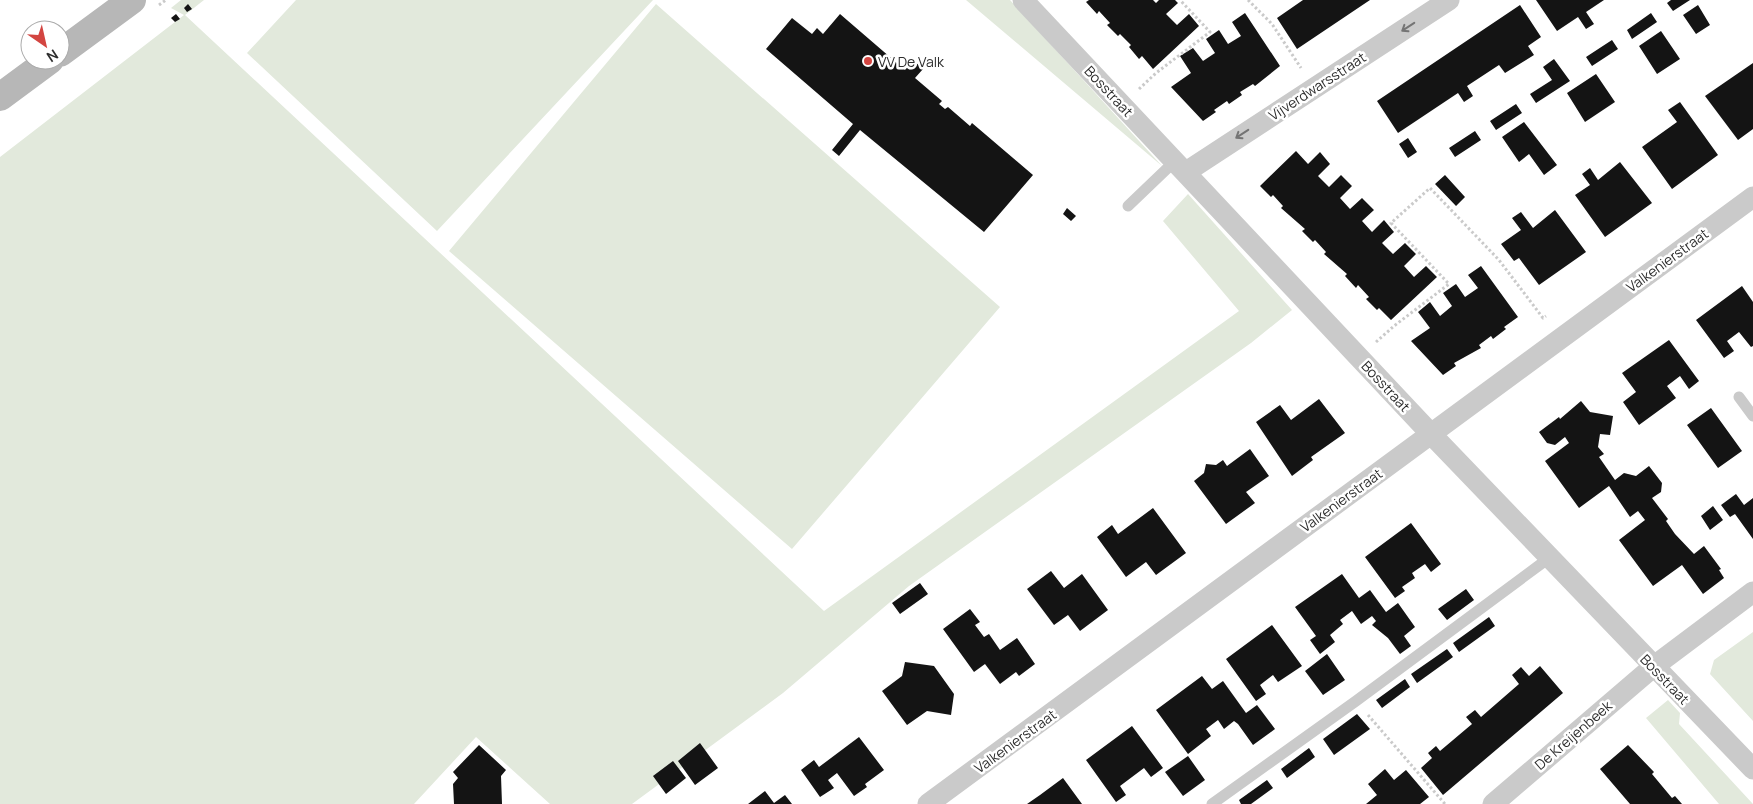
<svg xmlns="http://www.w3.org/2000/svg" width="1753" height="804" font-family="Manrope,sans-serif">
	<rect width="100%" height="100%" fill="#fff"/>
	<path fill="#e2e9dc" d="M181 0H204L185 15 824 611 1239 311 1163 221 1188 194 1292 310 1251 343 909 586 783 693 632 804H550L476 737 414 804H0V157L184 15 171 8Z
		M296 0H653L437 231 247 53Z
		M966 0H1010L1162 166Z
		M656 4 1000 307 792 549 449 251Z
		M1753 632V721L1710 674 1714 660Z
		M1668 700 1680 713 1679 724 1753 804H1719L1646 718Z"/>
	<path fill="#141414" d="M1089 0H1153L1156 3 1159 0H1175L1178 3 1166 14 1177 25 1189 14 1199 26 1153 69 1142 56 1139 59 1129 47 1131 45 1120 34 1118 36 1107 25 1110 23 1099 11 1097 14 1086 2Z
		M1303 0H1370L1297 49 1277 18Z
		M1536 0H1604L1586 12 1594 24 1586 29 1578 17 1557 31Z
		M1671 0H1690L1673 11 1667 3Z
		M188 4 192 9 187 12 184 8Z
		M1520 5 1541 37 1528 46 1534 55 1505 73 1499 65 1467 86 1473 96 1464 102 1458 93 1398 133 1377 101Z
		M1698 5 1710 25 1696 34 1683 15Z
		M1245 13 1280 66 1255 86 1253 84 1240 92 1242 95 1229 104 1227 101 1214 110 1216 112 1203 121 1171 87 1191 73 1180 56 1193 48 1203 61 1215 53 1206 39 1219 30 1228 44 1241 36 1232 22Z
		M1651 13 1657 22 1632 39 1627 30Z
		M176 14 180 19 175 22 171 18Z
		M840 14 905 70 913 60 923 69 915 78 942 101 939 104 945 109 948 107 970 126 972 123 1033 175 984 232 860 130 839 156 832 150 853 124 766 49 792 18 812 34 817 28 823 34Z
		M1661 31 1680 59 1657 74 1639 46Z
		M1612 40 1618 49 1592 66 1586 57Z
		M1554 59 1570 81 1536 103 1530 94 1552 80 1543 67Z
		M1753 63V129L1738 140 1705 96Z
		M1596 74 1615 102 1585 122 1567 93Z
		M1680 102 1718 155 1672 189 1642 147 1677 122 1668 110Z
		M1516 104 1522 113 1496 130 1490 121Z
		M1524 122 1557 165 1544 175 1529 154 1519 162 1502 137Z
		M1475 131 1481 140 1455 157 1449 148Z
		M1408 138 1417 152 1408 158 1399 144Z
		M1296 151 1308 164 1320 152 1330 164 1318 176 1329 187 1341 175 1352 186 1340 198 1350 209 1362 198 1374 210 1362 221 1372 232 1384 220 1394 232 1382 243 1393 254 1405 243 1416 254 1404 266 1414 277 1426 266 1437 277 1391 320 1379 308 1377 310 1366 299 1369 297 1358 285 1356 288 1345 276 1347 274 1324 254 1326 252 1315 240 1313 242 1302 231 1305 229 1281 208 1283 206 1273 195 1271 197 1260 186Z
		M1620 162 1652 203 1605 237 1575 195 1590 185 1582 174 1590 168 1598 180Z
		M1445 175 1465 197 1456 206 1435 184Z
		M1067 208 1076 216 1071 221 1063 214Z
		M1555 210 1586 252 1539 285 1519 258 1514 261 1501 244 1521 230 1512 218 1521 212 1533 228Z
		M1481 266 1518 317 1504 327 1506 329 1493 339 1491 336 1479 345 1481 348 1454 363 1456 366 1443 375 1411 341 1430 328 1418 312 1430 302 1440 316 1452 306 1443 293 1456 284 1465 297 1478 288 1468 275Z
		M1742 286 1753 302V346L1751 347 1739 332 1727 341 1734 351 1724 358 1696 320Z
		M1669 340 1699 381 1689 389 1680 376 1667 386 1676 398 1639 425 1623 402 1636 392 1622 373Z
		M1319 399 1345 433 1311 457 1313 460 1292 476 1256 422 1280 405 1291 420Z
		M1581 401 1590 412 1613 416 1610 435 1600 434 1598 447 1604 454 1599 457 1615 480 1624 473 1636 476 1649 466 1662 483 1661 492 1652 498 1668 519 1666 521 1675 534 1694 554 1704 546 1721 569 1719 570 1724 578 1703 594 1682 565 1653 586 1619 540 1645 520 1638 511 1630 517 1609 486 1579 508 1545 461 1569 443 1565 437 1555 445 1547 443 1539 432 1559 417 1560 419Z
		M1711 408 1742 451 1718 468 1687 425Z
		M1250 449 1269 476 1246 492 1255 503 1226 524 1194 481 1204 473 1206 464 1216 465 1223 460 1227 466Z
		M1736 494 1744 505 1753 498V539L1735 514 1730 517 1721 505Z
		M1713 506 1723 520 1710 530 1701 516Z
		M1153 508 1186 553 1156 575 1146 562 1126 577 1097 537 1112 525 1118 534Z
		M1411 523 1441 564 1431 572 1425 564 1412 573 1415 578 1402 587 1405 591 1395 598 1365 557Z
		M1051 571 1064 588 1082 574 1108 610 1080 631 1068 615 1054 625 1027 589Z
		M1342 574 1359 598 1370 590 1386 612 1398 603 1415 627 1404 636 1411 646 1400 654 1388 638 1372 625 1376 621 1372 616 1361 624 1352 611 1340 620 1343 624 1330 635 1335 642 1320 654 1310 640 1316 636 1295 607Z
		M920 583 928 594 900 614 892 603Z
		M1466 589 1474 600 1447 620 1438 609Z
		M970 609 980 622 975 625 984 637 989 634 1000 650 1017 638 1035 664 1019 676 1016 672 1000 684 985 664 974 672 943 629Z
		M1489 617 1495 626 1459 652 1453 643Z
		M1272 625 1302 666 1278 682 1273 675 1260 685 1266 694 1256 701 1226 659Z
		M1447 649 1453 657 1417 683 1411 674Z
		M1327 654 1345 680 1323 695 1305 671Z
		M905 662 934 666 954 694 951 715 927 711 907 725 882 691 902 676Z
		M1540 666 1563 693 1443 795 1421 768 1432 758 1428 753 1436 746 1440 751 1472 724 1466 717 1475 710 1481 717 1519 684 1512 675 1521 667 1529 676Z
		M1202 676 1212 689 1223 681 1246 713 1257 705 1275 729 1253 745 1238 724 1234 721 1224 729 1218 720 1206 729 1211 736 1188 754 1156 710Z
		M1405 679 1410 687 1382 708 1376 700Z
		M1357 714 1370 729 1334 755 1323 739Z
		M1132 726 1163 768 1151 777 1144 768 1120 786 1126 795 1116 802 1086 760Z
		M859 737 884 770 865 784 867 787 854 796 837 773 828 780 834 788 820 797 801 770 814 760 819 767Z
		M700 743 718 768 695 785 678 761Z
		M479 745 506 770 501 776 502 804H454L453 784 458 778 453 772Z
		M1628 745 1654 772 1652 774 1672 798 1675 796 1682 804H1630L1600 769Z
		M1309 748 1315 757 1287 778 1281 769Z
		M1188 756 1205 780 1183 796 1165 772Z
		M673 761 686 778 666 794 653 776Z
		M1385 769 1394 780 1406 770 1429 797 1420 804H1366L1377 795 1368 784Z
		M1063 778 1082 804H1027L1040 795Z
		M1267 780 1273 788 1251 804H1241L1239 800Z
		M765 791 774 803 785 795 792 804H748Z"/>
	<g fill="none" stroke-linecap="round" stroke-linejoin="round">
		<path stroke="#cacaca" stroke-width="3" stroke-dasharray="2.5 2.5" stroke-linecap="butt" d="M1248 0 1272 24 1301 68
			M159 5 166 0
			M1139 89 1156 73 1210 32 1180 0
			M1376 342 1394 326 1449 284 1391 223 1430 188 1499 260 1543 318 1546 316
			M1368 715 1445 804"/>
		<path stroke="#cacaca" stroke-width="11" d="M1128 206 1175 161
			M1739 397 1753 416
			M1212 804 1356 701 1549 558"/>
		<path stroke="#cacaca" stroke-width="21" d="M1023 0 1431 434 1753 769
			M1186 172 1449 0
			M928 804 1753 197
			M1493 804 1653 667 1753 592"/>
		<path stroke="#b7b7b7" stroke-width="28" d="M60 53 132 0
			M0 97 50 60"/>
	</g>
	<defs><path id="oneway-shaft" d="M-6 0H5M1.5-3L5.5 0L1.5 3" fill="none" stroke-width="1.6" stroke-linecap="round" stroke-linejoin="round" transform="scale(1.25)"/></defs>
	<g stroke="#747474">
		<use href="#oneway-shaft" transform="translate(1408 27) rotate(147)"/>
		<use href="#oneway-shaft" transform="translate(1242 134) rotate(147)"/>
	</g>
	<circle fill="#d34541" stroke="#fff" stroke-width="2" cx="868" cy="61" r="5"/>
	<g text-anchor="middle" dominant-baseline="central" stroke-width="5" stroke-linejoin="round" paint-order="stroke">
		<g font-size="14" fill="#2d2d2d" stroke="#fff" text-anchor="start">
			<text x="878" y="61">VV De Valk</text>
		</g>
		<g font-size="14" fill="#2d2d2d" stroke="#fff">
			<text transform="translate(1317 86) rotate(-33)">Vijverdwarsstraat</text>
			<text transform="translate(1109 91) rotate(47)">Bosstraat</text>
			<text transform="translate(1667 260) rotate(-36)">Valkenierstraat</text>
			<text transform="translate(1386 386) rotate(47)">Bosstraat</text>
			<text transform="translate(1341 500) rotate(-36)">Valkenierstraat</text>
			<text transform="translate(1665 679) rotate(46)">Bosstraat</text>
			<text transform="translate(1573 735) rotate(-41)">De Kreijenbeek</text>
			<text transform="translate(1015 741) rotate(-36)">Valkenierstraat</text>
		</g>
	</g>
	<g transform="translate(45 45) rotate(146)"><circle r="24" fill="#ffffff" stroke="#ababab"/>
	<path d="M0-4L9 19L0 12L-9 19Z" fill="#d34541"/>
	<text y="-8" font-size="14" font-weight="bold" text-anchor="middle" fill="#2d2d2d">N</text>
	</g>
</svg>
